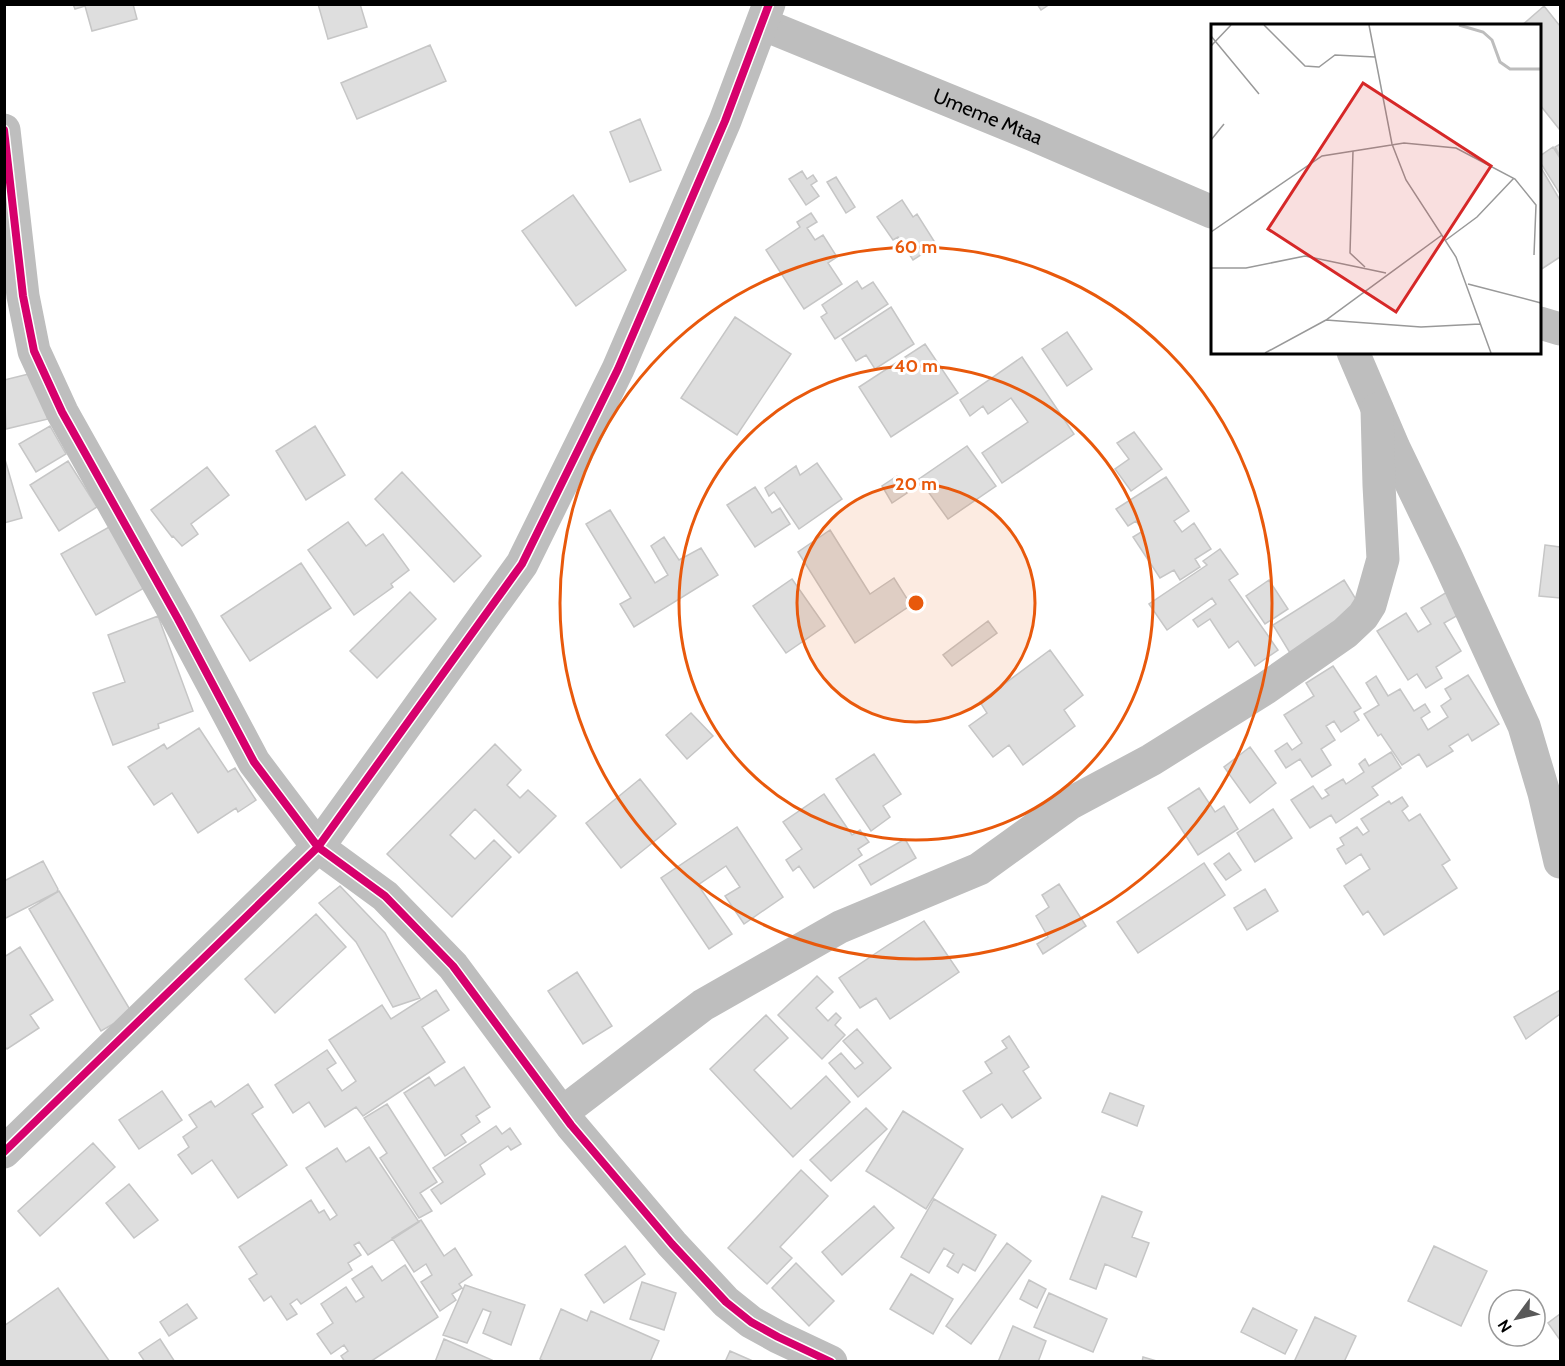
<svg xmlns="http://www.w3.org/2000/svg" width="1565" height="1366" font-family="Cabin,sans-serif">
	<rect width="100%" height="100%" fill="#fff"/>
	<path fill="#dedede" stroke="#c6c6c6" stroke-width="1.5" d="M73 4H133L137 19 92 31 85 6 75 9Z
		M318 4H360L367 27 328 39Z
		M1037 4H1050L1041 10Z
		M1544 6 1560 26V130L1540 105V26H1521Z
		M430 45 446 81 357 119 341 83Z
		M640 119 661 170 630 182 610 132Z
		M1560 144V156L1555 147Z
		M1553 147 1560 158V194L1540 162V156Z
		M1540 166 1560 200V257L1540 270Z
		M802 171 807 179 813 175 817 181 811 185 819 196 806 205 789 179Z
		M836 177 855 207 846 213 827 182Z
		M573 195 626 270 576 306 522 231Z
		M902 200 913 217 917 214 934 241 927 245 930 249 913 260 898 237 893 240 877 217Z
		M811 213 817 222 807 228 815 240 823 235 837 257 828 263 842 284 804 309 766 250 800 227 797 222Z
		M857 281 862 289 873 282 888 304 835 339 821 317 827 313 822 305Z
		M891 307 914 344 875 369 866 355 856 361 842 339Z
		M735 317 791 354 737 435 681 398Z
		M1067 332 1092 369 1067 386 1042 349Z
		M925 344 958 393 891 437 859 387Z
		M1022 357 1074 434 1002 483 982 453 1028 422 1011 398 988 414 983 406 970 416 960 400Z
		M37 372 48 419 6 429 4 380Z
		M50 426 66 454 36 472 19 444Z
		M315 426 345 475 306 500 276 451Z
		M1134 432 1162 469 1131 491 1115 469 1129 459 1117 443Z
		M967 446 996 486 948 519 919 479Z
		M4 456 22 518 4 523Z
		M68 461 97 507 59 531 30 485Z
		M817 463 842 499 799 529 774 492 769 496 765 488 796 466 800 475Z
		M207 467 229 495 191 524 198 534 182 546 173 536 172 537 151 510Z
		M402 472 481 556 454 582 375 499Z
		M897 476 907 493 892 503 882 486Z
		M1166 477 1189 511 1174 521 1182 532 1194 523 1211 549 1195 559 1200 567 1180 580 1174 570 1160 578 1133 537 1143 531 1136 521 1128 526 1116 509Z
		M755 487 772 513 780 508 790 524 755 547 727 505Z
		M610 510 655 583 668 575 651 546 664 537 679 560 701 548 718 575 634 627 620 604 631 598 586 524Z
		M118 522 153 583 96 615 61 554Z
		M348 522 366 546 383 534 409 570 391 584 393 587 354 615 308 550Z
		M830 530 870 594 894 578 911 605 855 643 798 552Z
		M1545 545 1560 547V598L1539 596Z
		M1220 549 1238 574 1229 580 1278 650 1255 666 1238 641 1229 648 1210 619 1198 627 1193 620 1216 604 1212 598 1167 630 1149 604 1207 565 1203 561Z
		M301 563 331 608 250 661 221 616Z
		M792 579 825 626 786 653 753 606Z
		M1269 580 1288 609 1265 624 1246 596Z
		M1344 580 1362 609 1290 653 1273 625Z
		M410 592 436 619 377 678 350 651Z
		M1447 592 1460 614 1444 623 1461 651 1436 667 1442 678 1426 688 1417 674 1408 680 1377 631 1406 613 1418 632 1431 624 1421 608Z
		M158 616 193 711 158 724 159 728 113 745 93 693 125 682 108 635Z
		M988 621 997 633 952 666 943 655Z
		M1050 650 1083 695 1064 710 1075 726 1023 765 1009 745 993 757 969 726 987 713 980 702Z
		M1333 666 1361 708 1354 712 1359 720 1341 732 1334 721 1326 726 1335 740 1321 749 1331 765 1312 777 1300 759 1286 768 1275 751 1287 743 1292 750 1302 743 1284 715 1314 696 1306 683Z
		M1468 675 1499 724 1472 741 1468 734 1449 746 1453 751 1427 767 1419 754 1402 765 1381 734 1378 736 1364 714 1379 705 1366 683 1376 676 1388 696 1400 689 1414 711 1425 704 1430 712 1421 718 1428 730 1448 717 1441 706 1451 699 1445 689Z
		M691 713 713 736 687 759 666 735Z
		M199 728 228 772 235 768 256 800 238 812 236 808 198 833 172 793 154 805 128 767 164 744 167 749Z
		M495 744 521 770 507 785 520 798 528 790 556 816 519 853 475 809 450 835 475 859 494 840 511 857 452 917 387 854Z
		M1250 747 1276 783 1250 803 1224 767Z
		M1391 752 1401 768 1372 787 1378 795 1336 823 1331 815 1310 828 1291 800 1313 786 1322 799 1329 795 1325 790 1343 779 1346 784 1364 772 1359 764 1365 759 1369 766Z
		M874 754 901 794 883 806 890 817 871 831 836 779Z
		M640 779 676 824 621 868 586 823Z
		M1199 788 1215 812 1224 806 1238 829 1198 855 1168 808Z
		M824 794 852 835 860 830 869 842 858 849 862 855 814 888 799 866 793 871 786 860 802 849 783 822Z
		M1402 797 1408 806 1402 811 1409 821 1420 814 1450 860 1442 865 1457 888 1384 935 1368 911 1363 915 1344 886 1370 869 1361 854 1346 864 1337 849 1344 845 1340 838 1357 827 1363 835 1369 831 1361 819 1389 801 1391 804Z
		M1273 809 1292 838 1255 862 1237 833Z
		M737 827 783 897 744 924 725 896 740 887 726 866 698 885 732 934 709 949 661 878Z
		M905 839 916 858 871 885 859 865Z
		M1229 853 1241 870 1226 880 1214 864Z
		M43 861 58 889 57 892 4 919V881Z
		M1204 863 1225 895 1138 953 1117 922Z
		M1059 884 1086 926 1043 954 1037 944 1048 937 1036 916 1049 907 1042 895Z
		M340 886 385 933 420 998 393 1007 356 942 319 903Z
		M1265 889 1278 911 1247 930 1234 908Z
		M59 891 132 1013 101 1031 29 909Z
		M316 914 346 947 275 1013 245 979Z
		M924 921 959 972 890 1019 876 998 860 1008 839 978Z
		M20 947 53 1000 30 1015 39 1028 7 1049 4 1046V957Z
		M577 972 612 1026 583 1044 548 991Z
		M817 976 833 992 816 1008 828 1021 836 1013 841 1018 835 1025 845 1035 822 1059 778 1015Z
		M436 990 449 1010 422 1027 445 1062 363 1116 356 1107 325 1127 309 1102 293 1113 275 1085 327 1050 336 1063 327 1069 342 1091 356 1081 329 1040 382 1005 391 1019Z
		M1560 990V1014L1526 1039 1514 1017Z
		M766 1015 788 1038 754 1070 791 1109 826 1076 850 1102 793 1157 710 1069Z
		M857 1029 891 1068 858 1097 829 1063 841 1053 855 1069 863 1063 843 1041Z
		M1009 1036 1029 1067 1023 1071 1041 1098 1012 1118 1002 1104 981 1118 963 1091 992 1073 985 1062 1007 1048 1002 1041Z
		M464 1067 490 1107 476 1116 480 1122 461 1135 466 1142 445 1156 404 1093 429 1077 435 1086Z
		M248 1084 263 1107 252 1114 287 1165 238 1198 212 1160 192 1174 178 1155 189 1147 183 1137 197 1127 189 1115 211 1101 215 1107Z
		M162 1091 182 1120 139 1149 119 1120Z
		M1110 1093 1144 1106 1137 1126 1102 1112Z
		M387 1104 437 1182 420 1193 432 1211 419 1218 380 1158 387 1153 364 1118Z
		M866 1108 887 1129 831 1181 810 1160Z
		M903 1111 963 1149 926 1209 866 1171Z
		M496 1126 502 1134 510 1128 521 1144 511 1150 508 1146 480 1165 485 1174 441 1204 431 1190 443 1182 433 1168Z
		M93 1143 115 1167 40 1236 18 1211Z
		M369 1147 419 1222 368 1255 359 1242 354 1245 361 1255 348 1263 352 1270 301 1304 297 1299 290 1304 297 1314 287 1320 271 1296 264 1301 249 1279 257 1274 239 1247 311 1200 319 1213 324 1210 330 1220 337 1215 306 1168 337 1148 346 1162Z
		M801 1170 828 1196 780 1247 792 1258 767 1284 728 1248Z
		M129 1184 158 1220 134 1238 106 1203Z
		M1102 1196 1142 1212 1132 1237 1149 1243 1136 1277 1105 1264 1096 1289 1070 1279Z
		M934 1199 996 1235 975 1271 963 1264 958 1273 947 1266 954 1254 944 1248 929 1273 901 1257Z
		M874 1206 894 1228 842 1275 822 1252Z
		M421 1220 444 1256 455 1248 472 1275 459 1284 462 1288 452 1294 456 1300 440 1311 421 1282 432 1275 426 1264 414 1272 392 1238Z
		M1007 1243 1031 1261 971 1344 946 1326Z
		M625 1246 645 1274 604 1303 585 1275Z
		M1434 1246 1487 1271 1461 1326 1408 1301Z
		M796 1263 834 1301 809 1326 772 1288Z
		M405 1265 438 1317 370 1362H345L341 1356 348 1351 344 1345 331 1354 317 1334 333 1323 321 1304 346 1287 356 1302 364 1297 352 1279 372 1266 382 1281Z
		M911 1274 953 1299 933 1334 890 1309Z
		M1029 1280 1046 1289 1037 1308 1020 1299Z
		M642 1282 676 1293 664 1330 630 1319Z
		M465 1285 525 1305 511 1345 483 1333 491 1312 483 1309 467 1343 443 1335Z
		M58 1288 110 1362H4V1326Z
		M1049 1293 1107 1319 1093 1352 1034 1327Z
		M187 1304 197 1318 169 1336 160 1322Z
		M1253 1308 1297 1330 1285 1354 1241 1332Z
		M561 1309 587 1321 591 1311 659 1341 650 1362H545L540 1359Z
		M1560 1314V1340L1548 1323Z
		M1315 1317 1356 1336 1344 1362H1294Z
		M1013 1326 1046 1341 1038 1362H998Z
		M160 1339 175 1362H145L139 1353Z
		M444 1339 492 1360 491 1362H435Z
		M730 1351 755 1362H725Z
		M1143 1357 1160 1362H1142Z"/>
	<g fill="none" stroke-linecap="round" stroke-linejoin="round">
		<g stroke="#bebebe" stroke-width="33">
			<path id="s1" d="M762 24 1031 134 1212 212"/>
			<path d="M4 130 23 296 34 351 62 412 178 619 254 762 318 847 385 896 453 966 571 1125 672 1244 726 1302 751 1322 778 1337 831 1362"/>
			<path d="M1540 323 1560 329"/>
			<path d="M1353 352 1394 448 1447 558 1524 726 1544 793 1560 862"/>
			<path d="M563 1112 703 1005 840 927 979 869 1069 804 1151 760 1266 688 1345 633 1363 616 1370 605 1383 559 1379 485 1377 409"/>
		</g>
		<path stroke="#bebebe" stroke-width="33" d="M4 1152 318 847 522 564 618 369 725 121 769 4"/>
		<defs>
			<path id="cycleway" d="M4 130 23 296 34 351 62 412 178 619 254 762 318 847 385 896 453 966 571 1125 672 1244 726 1302 751 1322 778 1337 831 1362
				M4 1152 318 847 522 564 618 369 725 121 769 4"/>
		</defs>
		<use href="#cycleway" stroke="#fff" stroke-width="11"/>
		<use href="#cycleway" stroke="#d6006c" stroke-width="8"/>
	</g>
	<circle cx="916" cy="603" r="119" fill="#e8590c" fill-opacity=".12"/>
	<g fill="none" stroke="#e8590c" stroke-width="3">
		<circle cx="916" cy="603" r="119"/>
		<circle cx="916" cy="603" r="237"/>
		<circle cx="916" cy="603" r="356"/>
	</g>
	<g text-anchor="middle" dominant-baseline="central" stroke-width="6" stroke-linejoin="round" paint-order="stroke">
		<g font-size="20" fill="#000" stroke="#fff">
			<text stroke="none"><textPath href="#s1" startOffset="244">Umeme Mtaa</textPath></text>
		</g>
	</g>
	<g transform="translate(1211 24)">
		<rect width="330" height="330" fill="#fff"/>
		<path fill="none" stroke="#bdbdbd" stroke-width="3" d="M248 1 272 8 281 16 289 38 299 45H330"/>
		<path fill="none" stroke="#999" stroke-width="1.5" d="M53 1 94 42 108 43 124 31 164 33M158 1 181 120 195 156 245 233 280 329M0 12 48 70M0 22 20 1M0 116 13 100M142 127 139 229 154 243M0 208 111 132 193 119 245 124 304 155 325 181 323 231M235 216 266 193 303 154M0 244H35L94 232 175 249M257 260 330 279M115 296 210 303 269 300M54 329 115 296 231 211"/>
		<path fill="#d62828" fill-opacity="0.15" stroke="#d62828" stroke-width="3" d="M152 59 280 142 185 288 57 205Z"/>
		<rect width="330" height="330" fill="none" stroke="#000" stroke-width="3"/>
	</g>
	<circle cx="916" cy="603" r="9" fill="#e8590c" stroke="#fff" stroke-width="3"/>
	<g font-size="18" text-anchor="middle" font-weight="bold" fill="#e8590c" stroke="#fff" stroke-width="6" stroke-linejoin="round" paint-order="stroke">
		<text x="916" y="253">60 m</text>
		<text x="916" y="372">40 m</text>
		<text x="916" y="490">20 m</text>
	</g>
	<rect width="1565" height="1366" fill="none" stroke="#000000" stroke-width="12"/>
	<g transform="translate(1517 1318) rotate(237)"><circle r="28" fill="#ffffff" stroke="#999999" stroke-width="1.5"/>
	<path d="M0-4.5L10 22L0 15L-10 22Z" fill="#595959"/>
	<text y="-9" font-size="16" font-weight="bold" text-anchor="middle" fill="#000000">N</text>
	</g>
</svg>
